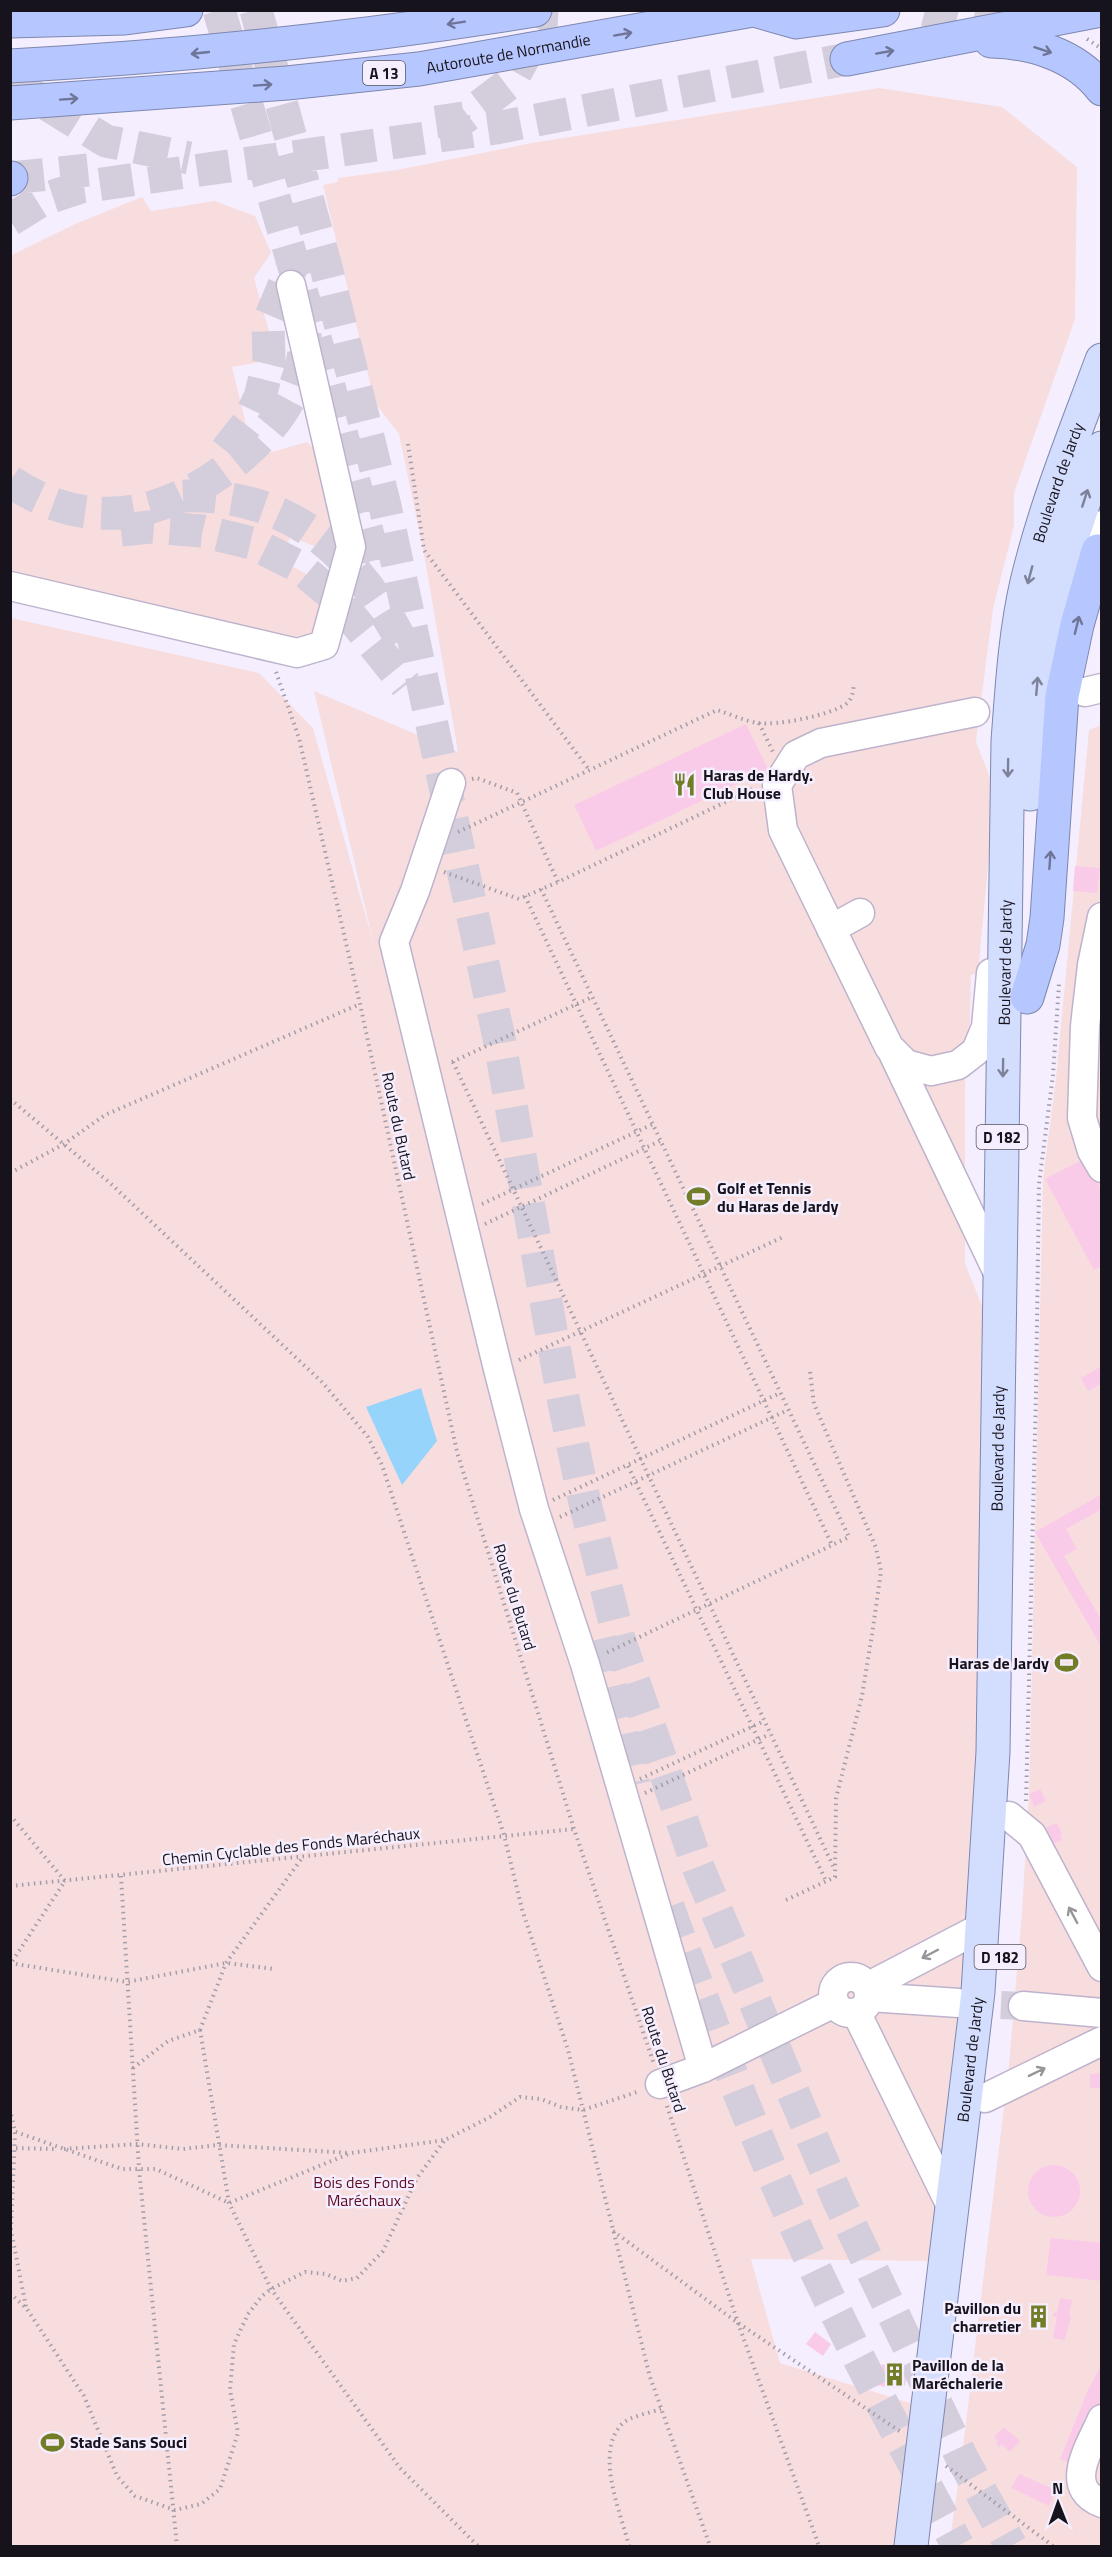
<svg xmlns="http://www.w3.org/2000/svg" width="1112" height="2557" font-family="'Titillium Web',sans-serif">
	<rect width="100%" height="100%" fill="#f5eefe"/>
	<path fill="#f8ddde" d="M879 88 1002 107 1077 167 1075 319 1014 493V526L993 609 977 732 976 742 995 790 978 973 971 975 970 1022 965 1046V1263L984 1311 985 1616 967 1918 959 2021 930 2261 751 2259 780 2363 920 2406 902 2546H11V618L259 673 313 728 374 945 314 691 458 752 424 554 399 434 375 403 323 185 338 182V178L397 170 532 143Z
		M142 197 151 211 215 201 255 216 271 253 254 278 277 359 232 367 254 457 307 442 319 454 342 531 325 536 314 546 291 537 278 559 324 583 332 591 316 631 302 640 11 578 10 256 75 224Z
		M1101 725V2546H949L961 2464 1009 2065 1022 1912 1029 1794 1043 1179 1056 1078 1089 730Z"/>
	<path fill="#97d4fc" d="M421 1388 437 1441 402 1485 366 1407Z"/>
	<path fill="#facae9" d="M746 724 768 769 596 851 574 805Z
		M1075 866 1100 868 1097 893 1073 891Z
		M1084 1159 1102 1191V1266L1094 1270 1045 1179Z
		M1102 1366V1383L1088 1391 1081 1378Z
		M1102 1494V1509L1066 1529 1077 1549 1064 1556 1102 1621V1648L1035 1532Z
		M1040 1789 1046 1801 1034 1807 1029 1794Z
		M1057 1823 1062 1834 1060 1836 1062 1840 1047 1846 1039 1831Z
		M1102 2073V2088H1090V2074Z
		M1028 2191a26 26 0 1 1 52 0a26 26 0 1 1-52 0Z
		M1051 2238 1102 2243V2281L1046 2275Z
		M1060 2298 1072 2300 1069 2315 1071 2316 1065 2340 1053 2338 1057 2317 1053 2316 1054 2312 1057 2313Z
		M1036 2311H1042L1043 2323H1037Z
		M815 2332 831 2344 823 2356 806 2344Z
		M882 2364 907 2370 905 2386 900 2385 898 2388H892L876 2385 875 2380 880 2379Z
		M1102 2364V2406L1074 2465 1060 2459 1088 2390Z
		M1004 2427 1020 2441 1010 2452 1001 2444 999 2447 996 2444 998 2441 994 2437Z
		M1019 2474 1056 2490 1049 2506 1011 2488Z"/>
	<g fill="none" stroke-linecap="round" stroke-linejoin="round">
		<path stroke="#d4cddc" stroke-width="28" stroke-dasharray="28 14" stroke-linecap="butt" d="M959 2003 1023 2006"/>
		<path stroke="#d4cddc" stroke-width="33" stroke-dasharray="33 16" stroke-linecap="butt" d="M219 10 329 386 375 562
			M256 10 326 267 385 506 499 1038 564 1403 584 1499 619 1639 698 1867 838 2199 962 2458 1011 2546
			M925 10 1008 31
			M10 76 18 86 106 141 189 158
			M436 122 464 118 510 83 541 27 542 10
			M11 178 88 170
			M10 220 42 200 81 187 496 128 847 59
			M226 451 247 424 260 397 269 361 268 323 294 262
			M10 481C91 537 174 515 243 455 281 421 305 385 305 333
			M183 496C291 492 359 556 405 648
			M121 530 150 527 202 531 252 543 298 566 337 599 406 685
			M600 1639 634 1785
			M668 1907C707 2013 748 2119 794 2223 843 2333 901 2440 958 2546"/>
		<defs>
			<path id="minor" d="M1069 563 1085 536 1102 525
				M10 586 297 653 324 645 351 547 291 285
				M1085 692 1102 688
				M975 712 821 743 796 755 777 785 783 830 889 1047 906 1064 931 1071 958 1065 976 1051 986 1027 991 973
				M451 783 415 891 394 942 498 1369 534 1509 585 1664 703 2068
				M1102 917 1092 965 1085 1026 1082 1118 1092 1151 1102 1168
				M831 929 860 913
				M892 1051 1000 1277
				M1009 1816 1032 1835 1102 1967
				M833 1995a18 18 0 1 1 36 0a18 18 0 1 1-36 0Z
				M867 1987 982 1927
				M869 1997 959 2003
				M1023 2006 1102 2013
				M856 2012 952 2208
				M660 2084 703 2068 834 2003
				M985 2098 1102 2041
				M1102 2419C1091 2445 1061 2488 1102 2503"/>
			<g id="major">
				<path d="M1030 794C1030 750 1032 702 1040 658 1053 587 1079 517 1102 448"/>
				<path id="s1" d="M911 2546 978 1992 993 1752 1008 741C1012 688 1015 634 1027 582 1045 506 1075 433 1102 360"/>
			</g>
			<g id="highway">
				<path d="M754 10 796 22 883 10"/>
				<path d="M10 21 125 18 186 10"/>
				<path d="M991 41C1032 42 1076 55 1102 89"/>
				<path d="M847 59 1101 10"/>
				<path d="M10 66C186 56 361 38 535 10"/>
				<path id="s2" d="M10 103 287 83 419 69 753 10"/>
				<path d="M10 179 11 178"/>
				<path d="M1027 997 1043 945 1047 918 1062 696 1077 625 1098 551"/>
			</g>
		</defs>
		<use href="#minor" stroke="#beb3cc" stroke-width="31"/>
		<use href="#major" stroke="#7e87af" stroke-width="35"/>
		<use href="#highway" stroke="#7e87af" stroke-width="35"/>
		<path stroke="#a39daa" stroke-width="4" stroke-dasharray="1.5 4.5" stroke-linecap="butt" d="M1087 39 1102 49
			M408 444 424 550 590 771
			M276 672 299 738 360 1004 457 1452 574 1829 654 2064
			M759 723 773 752
			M472 779 477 778 517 793 558 882 755 788
			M458 832 717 710C730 714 745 721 758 723 776 726 831 715 846 704 853 699 853 691 854 683
			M444 872 519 899 558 882
			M541 889 849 1537 604 1654
			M525 896 832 1545
			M452 1062 592 997
			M453 1062 835 1870
			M10 1099 110 1183 323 1383 368 1437 382 1465 504 1835 522 1909 568 2050 650 2377 710 2546
			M10 1173 64 1144 105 1115 360 1004
			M482 1204 653 1124
			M485 1224 660 1141
			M519 1360 783 1237
			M628 1466 826 1881
			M553 1500 780 1393
			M560 1517 788 1410
			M640 1779 764 1721
			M645 1793 770 1734
			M1026 1801 1036 1392 1039 1184 1053 1075 1059 984
			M10 1815 65 1881 11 1963
			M121 1876 139 2169 177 2546
			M10 1886 574 1829
			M786 1900 835 1877 836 1798 862 1696 873 1628 881 1571 876 1548 814 1404 810 1372
			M10 1963 127 1982 226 1963 274 1969
			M200 2030 229 2203 271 2289 400 2468 478 2546
			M133 2068 168 2041 200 2030 226 1963 302 1858
			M667 2106 738 2323 819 2546
			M10 2109 15 2132 11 2230 26 2307
			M10 2130 122 2169H156L229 2203 351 2153 445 2140 490 2117 520 2097 541 2099 561 2107 583 2110 640 2091
			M10 2148 57 2149
			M64 2149 137 2144 183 2149 218 2145 350 2153
			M613 2231 738 2323 901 2432
			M10 2293 27 2309 84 2396 117 2476 135 2496 175 2510 201 2504 220 2489 238 2433 230 2390 234 2344 248 2314 262 2296 271 2289 305 2272 326 2274 342 2281 357 2278 383 2251 417 2178 445 2140
			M946 2466 1053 2546
			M629 2546C621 2513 594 2453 622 2424 630 2416 650 2413 661 2409"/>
		<use href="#minor" stroke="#fff" stroke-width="28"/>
		<use href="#major" stroke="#d3ddfe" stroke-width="33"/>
		<use href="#highway" stroke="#b6c6fe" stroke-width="33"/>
	</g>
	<defs><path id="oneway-shaft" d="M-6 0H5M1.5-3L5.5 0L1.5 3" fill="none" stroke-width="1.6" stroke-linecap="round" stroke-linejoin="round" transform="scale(1.5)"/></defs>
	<g stroke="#6e7598">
		<use href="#oneway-shaft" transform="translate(456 23) rotate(171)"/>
		<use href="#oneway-shaft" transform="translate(623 34) rotate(-10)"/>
		<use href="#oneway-shaft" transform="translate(1043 50) rotate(18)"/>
		<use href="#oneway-shaft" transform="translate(885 52) rotate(-10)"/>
		<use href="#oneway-shaft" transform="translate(200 53) rotate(174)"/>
		<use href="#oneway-shaft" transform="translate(263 85) rotate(-4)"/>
		<use href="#oneway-shaft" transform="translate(69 99) rotate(-4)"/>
		<use href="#oneway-shaft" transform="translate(1077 625) rotate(-76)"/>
		<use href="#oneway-shaft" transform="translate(1050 860) rotate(-86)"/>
	</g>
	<g stroke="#7e8298">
		<use href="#oneway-shaft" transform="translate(1085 498) rotate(-72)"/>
		<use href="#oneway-shaft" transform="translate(1030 575) rotate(105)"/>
		<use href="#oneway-shaft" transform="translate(1037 686) rotate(-85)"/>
		<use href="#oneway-shaft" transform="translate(1008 768) rotate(91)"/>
		<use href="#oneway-shaft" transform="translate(1003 1068) rotate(91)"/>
	</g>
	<g stroke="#979599">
		<use href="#oneway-shaft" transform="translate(1073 1915) rotate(-118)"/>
		<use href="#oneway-shaft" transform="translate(930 1954) rotate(152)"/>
		<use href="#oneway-shaft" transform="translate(1037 2072) rotate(-26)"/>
	</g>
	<defs>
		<symbol id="restaurant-bare" viewBox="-9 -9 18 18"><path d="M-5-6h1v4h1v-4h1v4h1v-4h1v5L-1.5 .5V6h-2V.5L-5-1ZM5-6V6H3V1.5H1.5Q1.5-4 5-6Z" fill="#737d28" stroke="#f5eefe" stroke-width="2.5" paint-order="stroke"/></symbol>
		<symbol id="stadium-bare" viewBox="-9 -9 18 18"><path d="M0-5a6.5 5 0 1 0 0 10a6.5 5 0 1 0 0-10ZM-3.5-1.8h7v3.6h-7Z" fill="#737d28" stroke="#f5eefe" stroke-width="2.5" paint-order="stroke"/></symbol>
		<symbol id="building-bare" viewBox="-9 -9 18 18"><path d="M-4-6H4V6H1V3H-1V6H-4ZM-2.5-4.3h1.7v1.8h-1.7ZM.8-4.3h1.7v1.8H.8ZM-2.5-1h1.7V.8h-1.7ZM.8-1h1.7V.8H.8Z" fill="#737d28" stroke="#f5eefe" stroke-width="2.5" paint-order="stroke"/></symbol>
	</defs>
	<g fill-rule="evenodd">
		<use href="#restaurant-bare" x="668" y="768" width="33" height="33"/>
		<use href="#stadium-bare" x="682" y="1180" width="33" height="33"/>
		<use href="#stadium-bare" x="1050" y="1646" width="33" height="33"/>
		<use href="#building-bare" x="1022" y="2300" width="33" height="33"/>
		<use href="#building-bare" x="878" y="2358" width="33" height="33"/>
		<use href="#stadium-bare" x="36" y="2426" width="33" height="33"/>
	</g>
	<g text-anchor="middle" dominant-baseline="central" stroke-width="5" stroke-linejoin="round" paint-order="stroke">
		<g fill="#f5eefe" stroke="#5a5560" stroke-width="1.5">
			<rect x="363" y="61" width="42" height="24" rx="4.5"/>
			<rect x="976.5" y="1125" width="51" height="24" rx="4.5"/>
			<rect x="974.5" y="1945" width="51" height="24" rx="4.5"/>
		</g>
		<g font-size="15" font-weight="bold" fill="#17131c">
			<text x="384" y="73">A 13</text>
			<text x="1002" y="1137">D 182</text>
			<text x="1000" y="1957">D 182</text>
		</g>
		<g font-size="16" fill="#17131c" stroke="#f5eefe">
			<text stroke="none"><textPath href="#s2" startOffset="501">Autoroute de Normandie</textPath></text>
			<text stroke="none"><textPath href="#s1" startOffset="2074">Boulevard de Jardy</textPath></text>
			<text stroke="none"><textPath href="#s1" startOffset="1588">Boulevard de Jardy</textPath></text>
			<text transform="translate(399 1126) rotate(78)">Route du Butard</text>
			<text stroke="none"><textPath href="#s1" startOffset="1102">Boulevard de Jardy</textPath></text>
			<text transform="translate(515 1597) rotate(73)">Route du Butard</text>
			<text transform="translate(291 1846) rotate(-6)">Chemin Cyclable des Fonds Maréchaux</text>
			<text transform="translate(664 2059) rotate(72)">Route du Butard</text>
			<text stroke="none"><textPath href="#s1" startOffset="490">Boulevard de Jardy</textPath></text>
		</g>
		<g font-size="16" font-weight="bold" fill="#17131c" stroke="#f5eefe" text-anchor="start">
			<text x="703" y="775">Haras de Hardy.<tspan x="703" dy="18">Club House</tspan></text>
			<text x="717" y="1188">Golf et Tennis<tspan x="717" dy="18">du Haras de Jardy</tspan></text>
			<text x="1049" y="1663" text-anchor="end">Haras de Jardy</text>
			<text x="1021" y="2308" text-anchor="end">Pavillon du<tspan x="1021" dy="18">charretier</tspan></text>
			<text x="912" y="2365">Pavillon de la<tspan x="912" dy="18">Maréchalerie</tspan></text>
			<text x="70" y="2442">Stade Sans Souci</text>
		</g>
		<g font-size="16" fill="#5e0b20" stroke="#f5eefe">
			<text x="364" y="2182">Bois des Fonds<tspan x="364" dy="18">Maréchaux</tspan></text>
		</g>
	</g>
	<rect width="1112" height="2557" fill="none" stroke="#17131c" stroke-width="24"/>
	<g transform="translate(1058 2503) rotate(359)" stroke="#f5eefe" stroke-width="4.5" paint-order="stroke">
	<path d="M0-4.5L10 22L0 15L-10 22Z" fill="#17131c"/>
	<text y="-9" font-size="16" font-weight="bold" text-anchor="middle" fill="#17131c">N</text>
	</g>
</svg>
